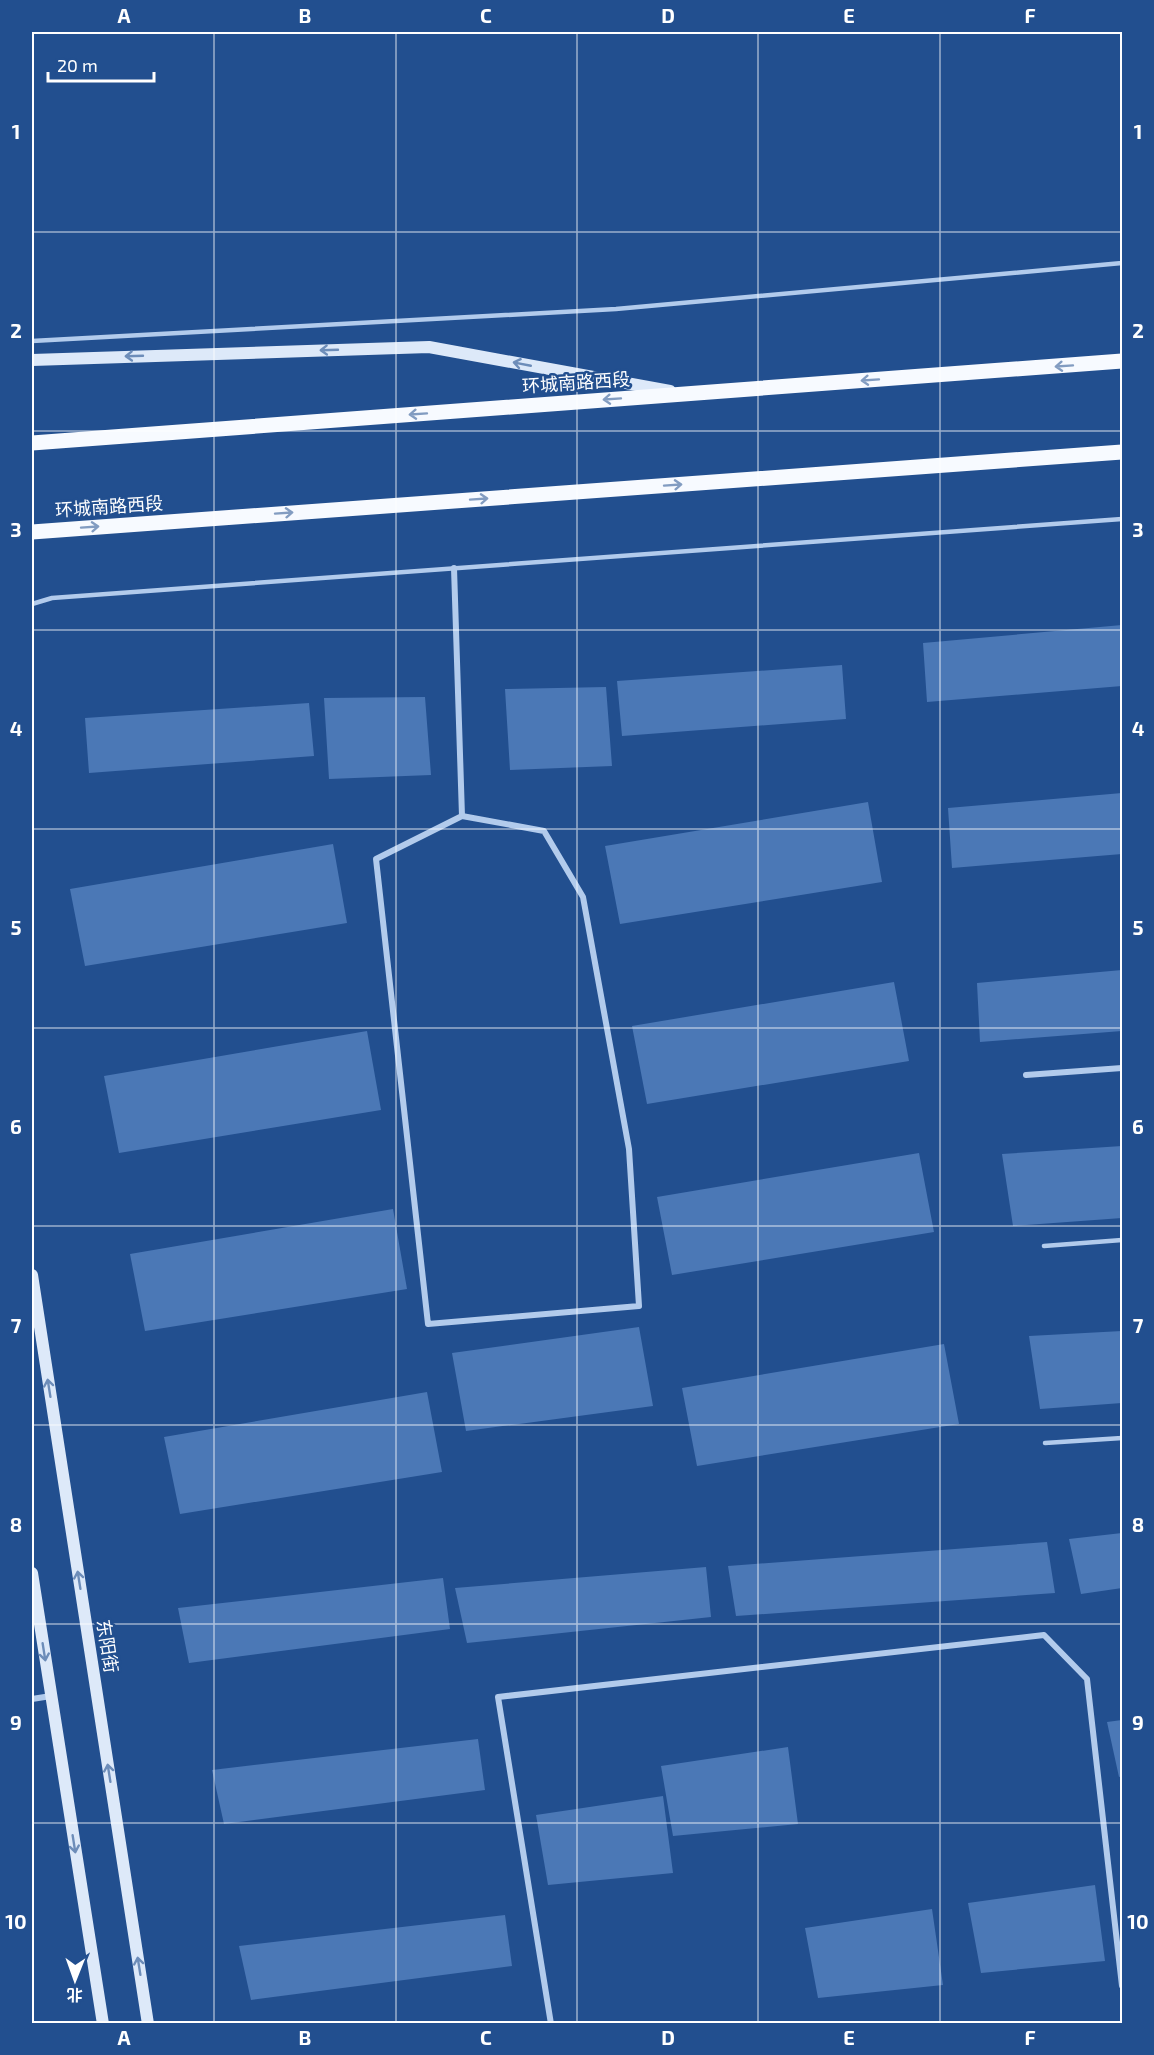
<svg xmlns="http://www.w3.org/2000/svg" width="1154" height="2055" font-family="'Exo 2','Noto Sans SC',sans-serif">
	<rect width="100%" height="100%" fill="#224f8f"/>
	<path fill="#4b78b6" d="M1122 625V686L927 702 923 643Z
		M842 665 846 719 622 736 617 681Z
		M606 687 612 766 510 770 505 689Z
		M425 697 431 775 329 779 324 698Z
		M309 703 314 756 89 773 85 718Z
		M1122 793V854L952 868 948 808Z
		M868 802 882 882 620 924 605 846Z
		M333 844 347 923 85 966 70 889Z
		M1122 970V1031L980 1042 977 983Z
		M894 982 909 1061 647 1104 632 1026Z
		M367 1031 381 1110 119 1153 104 1076Z
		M1122 1146V1218L1013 1226 1002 1154Z
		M919 1153 934 1232 672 1275 657 1197Z
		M393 1209 407 1289 145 1331 130 1254Z
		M639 1327 653 1406 466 1431 452 1353Z
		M1122 1331V1403L1040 1409 1029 1336Z
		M944 1344 959 1424 697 1466 682 1388Z
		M427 1392 442 1472 180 1514 164 1437Z
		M1122 1533V1588L1081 1594 1069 1539Z
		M1047 1542 1055 1593 736 1616 728 1566Z
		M706 1567 711 1617 467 1643 455 1588Z
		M443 1578 450 1629 189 1663 178 1608Z
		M1122 1720V1776L1119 1777 1107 1722Z
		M478 1739 485 1790 224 1824 212 1770Z
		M788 1747 798 1824 673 1836 661 1766Z
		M663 1796 673 1873 548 1885 536 1815Z
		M1095 1885 1105 1961 981 1973 968 1903Z
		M932 1909 943 1985 818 1998 805 1928Z
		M505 1915 512 1966 251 2000 239 1946Z"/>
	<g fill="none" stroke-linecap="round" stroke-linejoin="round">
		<path stroke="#b2cbec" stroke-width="4.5" d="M32 341 616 309 1122 263
			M32 604 52 598 1122 519
			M1044 1246 1122 1240
			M1045 1443 1122 1438"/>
		<path stroke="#b2cbec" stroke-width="6" d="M454 568 462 816 376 859 428 1324 639 1306 629 1149 583 897 544 831 462 816
			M1026 1075 1122 1068
			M32 1699 51 1696
			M551 2024 498 1697 1044 1635 1087 1679 1122 1986"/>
		<path stroke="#dde9f9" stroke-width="12" d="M32 360 429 347 670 391
			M32 1275 148 2024
			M32 1573 103 2024"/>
		<path stroke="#f7faff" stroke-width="15" d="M32 443 1122 361
			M32 532 1122 452"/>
	</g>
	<defs><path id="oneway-shaft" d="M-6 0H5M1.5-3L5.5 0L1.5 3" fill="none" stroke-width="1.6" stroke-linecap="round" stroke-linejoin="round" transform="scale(1.5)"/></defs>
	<g stroke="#6d8db9">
		<use href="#oneway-shaft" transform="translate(329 350) rotate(178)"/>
		<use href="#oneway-shaft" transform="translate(134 356) rotate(178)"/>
		<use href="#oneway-shaft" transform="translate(522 364) rotate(-169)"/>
		<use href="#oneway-shaft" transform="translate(49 1388) rotate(-99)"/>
		<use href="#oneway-shaft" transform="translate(79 1580) rotate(-99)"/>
		<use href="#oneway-shaft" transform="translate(44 1652) rotate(81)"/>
		<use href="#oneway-shaft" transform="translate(109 1773) rotate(-99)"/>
		<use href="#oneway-shaft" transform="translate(74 1844) rotate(81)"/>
		<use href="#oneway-shaft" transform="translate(139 1966) rotate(-99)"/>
	</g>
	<g stroke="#829cc1">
		<use href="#oneway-shaft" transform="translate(1064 366) rotate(176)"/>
		<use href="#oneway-shaft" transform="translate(870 380) rotate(176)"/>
		<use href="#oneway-shaft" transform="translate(612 399) rotate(176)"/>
		<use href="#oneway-shaft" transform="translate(418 414) rotate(176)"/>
		<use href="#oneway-shaft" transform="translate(673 485) rotate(-4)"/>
		<use href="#oneway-shaft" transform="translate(479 499) rotate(-4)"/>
		<use href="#oneway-shaft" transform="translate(284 513) rotate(-4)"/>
		<use href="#oneway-shaft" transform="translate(90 527) rotate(-4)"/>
	</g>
	<path fill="none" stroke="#fff" stroke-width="1.5" stroke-opacity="0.55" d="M214 32V2024M396 32V2024M577 32V2024M758 32V2024M940 32V2024M32 232H1122M32 431H1122M32 630H1122M32 829H1122M32 1028H1122M32 1226H1122M32 1425H1122M32 1624H1122M32 1823H1122"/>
	<g text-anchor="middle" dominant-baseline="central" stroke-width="5" stroke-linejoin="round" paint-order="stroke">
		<g font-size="18" fill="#fff" stroke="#224f8f">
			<text transform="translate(576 382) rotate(-4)">环城南路西段</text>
			<text transform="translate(109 506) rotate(-4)">环城南路西段</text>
			<text transform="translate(108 1646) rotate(81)">东阳街</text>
		</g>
	</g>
	<rect width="1154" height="2055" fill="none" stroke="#224f8f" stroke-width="66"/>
	<g transform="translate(75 1980) rotate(181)" stroke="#224f8f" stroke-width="4.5" paint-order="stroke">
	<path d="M0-4.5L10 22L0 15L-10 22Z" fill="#ffffff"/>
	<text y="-9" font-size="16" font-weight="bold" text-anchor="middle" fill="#ffffff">北</text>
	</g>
	<path d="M48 72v9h106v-9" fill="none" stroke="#ffffff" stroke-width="3"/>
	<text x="57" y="72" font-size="18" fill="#ffffff" stroke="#224f8f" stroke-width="4.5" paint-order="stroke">20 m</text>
	<rect x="33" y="33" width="1088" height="1989" fill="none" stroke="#fff" stroke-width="2"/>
	<g font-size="20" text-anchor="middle" font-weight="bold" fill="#fff">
		<text x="124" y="23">A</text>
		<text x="305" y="23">B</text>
		<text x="486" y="23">C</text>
		<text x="668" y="23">D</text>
		<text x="849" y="23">E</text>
		<text x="1030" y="23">F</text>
		<text x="16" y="139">1</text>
		<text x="1138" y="139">1</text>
		<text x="16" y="338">2</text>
		<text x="1138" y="338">2</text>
		<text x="16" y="537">3</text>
		<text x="1138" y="537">3</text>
		<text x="16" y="736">4</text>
		<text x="1138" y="736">4</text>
		<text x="16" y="935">5</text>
		<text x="1138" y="935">5</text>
		<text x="16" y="1134">6</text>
		<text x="1138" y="1134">6</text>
		<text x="16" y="1333">7</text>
		<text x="1138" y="1333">7</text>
		<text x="16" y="1532">8</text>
		<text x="1138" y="1532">8</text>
		<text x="16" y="1730">9</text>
		<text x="1138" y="1730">9</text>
		<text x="16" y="1929">10</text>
		<text x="1138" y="1929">10</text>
		<text x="124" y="2045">A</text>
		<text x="305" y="2045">B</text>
		<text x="486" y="2045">C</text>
		<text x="668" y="2045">D</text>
		<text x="849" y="2045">E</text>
		<text x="1030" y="2045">F</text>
	</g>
</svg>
